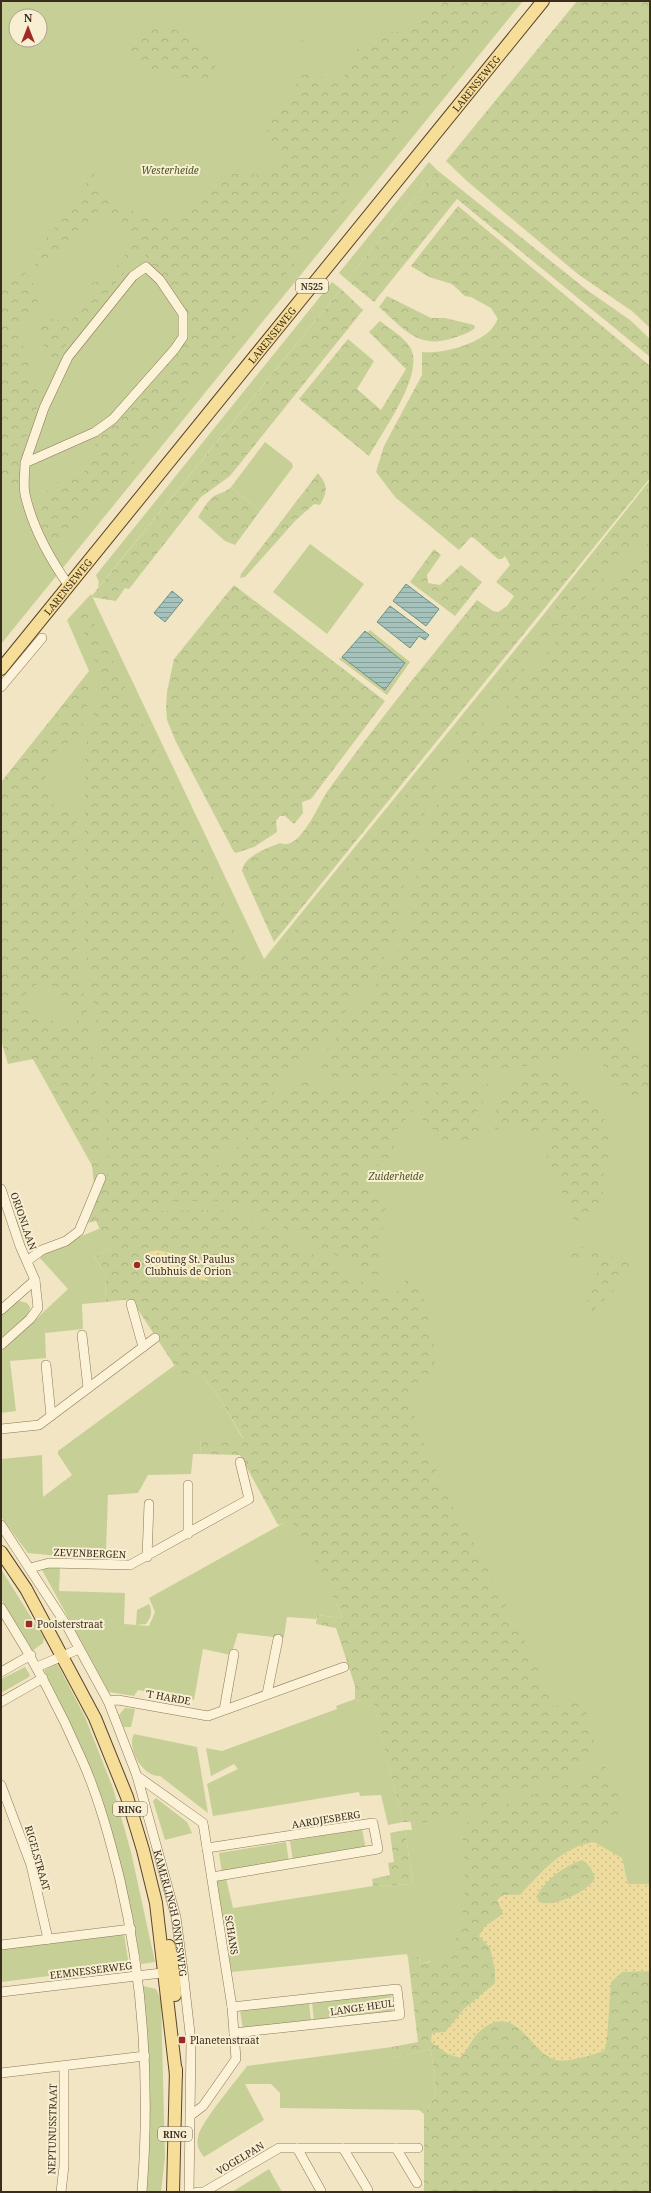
<svg xmlns="http://www.w3.org/2000/svg" width="651" height="2193" font-family="'Noto Serif',serif">
	<defs>
		<pattern id="forest-crowns" width="20" height="18" patternUnits="userSpaceOnUse"><rect width="20" height="18" fill="#c6d096"/><path d="M2 6a3 3 0 1 1 6 0M12 15a3 3 0 1 1 6 0" fill="none" stroke="#abb381"/></pattern>
		<pattern id="sand-dots" width="8" height="8" patternUnits="userSpaceOnUse"><rect width="8" height="8" fill="#eedc9e"/><path d="M2 2h.1M6 6h.1" fill="none" stroke="#cdbd88" stroke-width="1.8" stroke-linecap="round"/></pattern>
		<pattern id="water-rules" width="6" height="5" patternUnits="userSpaceOnUse"><rect width="6" height="5" fill="#a5c3bc"/><path d="M0 2.5h6" fill="none" stroke="#889f98"/></pattern>
	</defs>
	<rect width="100%" height="100%" fill="#f1e5c3"/>
	<path fill="#c6d096" fill-rule="evenodd" d="M1 1H523L1 644ZM16 16H40V40H16Z
		M429 162 437 170 347 280 339 273Z
		M332 282 341 289 98 588 99 582 96 575Z
		M265 442 292 463 293 467 260 511 231 487Z
		M650 480V2192L443 2132 430 1961 421 1964 420 1956 408 1958 407 1954 231 1972 216 1880 226 1878 233 1908 373 1886 413 1884 405 1830H412L402 1772 343 1610 322 1574 343 1618 317 1615 316 1619 287 1617 284 1637 282 1638 238 1633 231 1655 203 1649 194 1700 165 1691 164 1694 138 1690 134 1696 109 1692 42 1570 46 1568H60L59 1591 125 1593 124 1624 149 1626 155 1612 149 1598 291 1519 300 1535 154 1263 95 1171 33 1059 1 994 5 779 89 671 67 620 91 594 264 959 540 619Z
		M310 544 364 584 327 634 273 592Z
		M370 630 410 662 387 695 339 659 342 657 386 690 405 664 402 660 367 633Z
		M19 1217 35 1246 28 1250 15 1219Z
		M101 1228 109 1249 94 1257 105 1273 106 1302 82 1304 83 1329 45 1333 46 1358 10 1361 16 1411 1 1413V1352L68 1289 40 1258 43 1252Z
		M20 1301 27 1303 30 1307 28 1316 1 1340V1315L14 1302Z
		M175 1365 184 1379 198 1370 222 1402 243 1439H201L200 1454H193L191 1474 148 1475 138 1493 108 1495 106 1550 59 1549V1556L28 1553 1 1517V1459L42 1455 43 1497 72 1475 58 1454V1451Z
		M1 1569 44 1638 43 1643 32 1651 1 1599Z
		M149 1604C153 1613 151 1617 146 1624L136 1625 137 1610Z
		M57 1663 85 1717 113 1788 131 1852 155 1962 141 1964 133 1918 95 1778 44 1670Z
		M25 1667 30 1675 29 1677 1 1693V1679Z
		M372 1697 403 1822 388 1825 381 1795 360 1796 359 1792 213 1816 207 1784 238 1769 234 1764 211 1776 206 1748 222 1751 337 1709 336 1706 355 1699 358 1701Z
		M125 1708 135 1709 131 1727H124L119 1715Z
		M134 1734 197 1747 208 1813 160 1776C143 1777 126 1748 134 1734Z
		M156 1798 187 1822 192 1833 165 1840 153 1801Z
		M362 1829 366 1849 293 1861 290 1841Z
		M286 1842 289 1862 222 1873 219 1853Z
		M124 1934 129 1966 1 1982V1948Z
		M143 1986 156 1989 161 1999 165 2157 161 2192H147L149 2063Z
		M391 1993 393 2013 314 2022 312 2002Z
		M309 2002 311 2022 243 2030 240 2010Z
		M392 2047V2058L431 2049 436 2094 424 2114 419 2110 280 2108V2093L271 2084H245L264 2120 204 2157C199 2150 196 2146 198 2137 200 2123 237 2080 247 2066Z
		M269 2169 282 2192H232Z"/>
	<path fill="url(#forest-crowns)" fill-rule="evenodd" d="M435 1H507L106 497 53 549C49 540 39 523 38 514 38 512 40 508 41 505 46 486 59 477 79 478L83 475 98 437 113 426 181 346V305L142 251 72 336 55 362H49L38 330 51 318 69 324 93 294 92 283 107 279 135 242 103 207 66 243 36 267 31 252 38 248 82 194 94 165 95 183 98 188 101 187C112 195 122 205 134 211 156 221 186 217 204 200 212 193 218 182 225 173 245 174 286 182 283 151 272 143 267 139 267 125L303 75H314L340 81 344 78 351 53 383 33 412 30Z
		M577 1H650V328L632 311 579 275 468 182 446 161Z
		M152 25C181 25 198 45 216 64L212 75 200 84C188 83 179 77 167 73 151 69 134 72 126 54 129 38 139 33 152 25Z
		M302 34 304 54 301 59 293 35Z
		M437 170 587 290 630 320 650 339V357L457 199 374 302 347 280Z
		M458 206 650 366V478L274 942 242 871C245 855 266 849 280 843 300 852 318 805 327 792 374 726 426 663 477 600L493 611 498 612 507 606 514 596 496 582 510 565 505 556 502 559H498L474 538 471 537 459 550 395 497 376 472 384 446 422 375V352C442 354 470 346 486 334 491 331 495 324 498 319L491 308 471 297 465 296 452 284 429 277 411 266Z
		M21 272 26 273 35 287 38 303C26 322 4 334 30 352L31 359 24 376 41 395 27 435 19 491 1 472V287L4 289Z
		M341 289 363 310 230 476 201 497 129 589 125 588 116 601 91 597Z
		M387 296 431 318H445L474 325 475 328C469 333 460 336 453 338 418 350 403 328 379 307Z
		M380 321C390 329 403 336 410 347 426 373 382 432 369 456L299 399 348 339 374 361 357 389 381 410 406 369 369 332Z
		M318 473C328 486 328 490 320 505L314 504 296 520 245 577 240 578 241 574Z
		M650 486 649 529 635 548 555 628 433 791 425 812 413 862 404 885 397 928 384 957 324 1042 278 1088 249 1124 212 1158 183 1178 162 1201 155 1205 159 1211 221 1210 241 1214 393 1299C400 1289 405 1274 419 1276L435 1352V1372L408 1398 425 1446 452 1505 472 1541 488 1560 489 1574 532 1655 553 1708 581 1694 597 1752C565 1782 551 1779 513 1792 495 1798 479 1809 461 1817 444 1823 421 1822 403 1822L372 1698 358 1701 355 1699V1686L336 1628 316 1624 317 1615 343 1618 313 1557 291 1520 279 1525 277 1523 240 1455 200 1454 201 1439 243 1438 222 1402 198 1370 184 1380 131 1299 106 1302 105 1273 94 1257 109 1249 96 1221 88 1223 108 1173 106 1107 97 1027 85 945V761L88 732 97 703 100 687 95 661 81 627 80 615 85 605 196 832 242 950 254 974H257L311 912 479 704ZM178 1255H184L208 1281 182 1276H163Z
		M231 487 260 511 235 545 225 541 198 517C203 510 207 501 214 496 220 493 226 492 231 487Z
		M650 541V1022L626 1036 633 1047 650 1059V1100L620 1092 593 1050 555 1061 497 1071 460 1082 424 1089 410 1117 400 1123 396 1132 392 1164 381 1170 374 1161 358 1169C363 1186 372 1190 387 1197L382 1233V1279L244 1207 212 1200 172 1202 188 1184 230 1156 284 1094 306 1072C308 1075 310 1080 313 1083 329 1096 383 1087 403 1084V1074L345 1079 319 1074 314 1065C342 1033 368 998 391 962 400 948 405 932 413 918L407 921 413 886 421 864 433 815 440 795 562 633 641 553Z
		M434 549 441 555 427 575 428 583 440 585 461 565 482 582 455 616 410 582Z
		M234 585 385 701 311 799 302 802 303 813 294 824 285 816H280L276 821 277 832 254 847 236 853 234 852 176 742 167 720 166 708 167 692 174 659Z
		M89 672 91 692 80 735C70 742 55 749 50 761 40 781 46 820 77 806L76 945 90 1031 98 1108 100 1173 94 1184 91 1155 33 1059 8 1064 1 1040V782ZM42 981 49 982 74 1010 77 1014 76 1029 69 1030 54 1021 41 1023 28 1009 24 996 31 988Z
		M534 1071H560L572 1078 593 1096 613 1138 604 1171 602 1208 578 1230 544 1149 552 1140 553 1116 544 1121 535 1138 517 1127 496 1130 491 1122C496 1105 500 1107 507 1094 509 1090 507 1086 512 1083 520 1078 526 1079 534 1071Z
		M487 1084 491 1088 477 1112C489 1143 465 1145 441 1140L436 1131 423 1124 422 1104C438 1090 442 1084 463 1092Z
		M580 1246 639 1265 588 1316 587 1293 602 1263 559 1256Z
		M600 1760 609 1771 625 1817 613 1823 594 1842 579 1844 560 1855 520 1895H504L499 1906 503 1914 485 1926 481 1939C496 1947 495 1969 495 1983L464 2009 445 2032 468 2050C471 2044 475 2037 479 2032 493 2018 514 2022 526 2034 531 2039 535 2047 541 2050 567 2060 578 2060 604 2051L607 2039 611 1982 622 1972 650 1971V2192H423L424 2191V2114L436 2094 431 2049 392 2058V2047L418 2042 408 1958 420 1956 421 1964C427 1962 437 1961 442 1957 473 1934 464 1859 462 1825L515 1800 560 1787 578 1779Z
		M405 1830 413 1884 373 1886 372 1879 390 1875 388 1863 394 1862 390 1833Z
		M582 1860C589 1863 592 1871 595 1878 588 1892 554 1908 539 1902L536 1897C547 1878 563 1867 582 1860Z"/>
	<path fill="url(#sand-dots)" fill-rule="evenodd" d="M155 1250 184 1255 209 1281 182 1276H163L144 1254Z
		M594 1842 622 1858 628 1884H650V1971L622 1972 611 1982 607 2039 604 2051C591 2055 566 2064 553 2059 531 2052 515 2000 480 2031 472 2038 468 2050 460 2058L448 2054 431 2042 432 2033 445 2032 464 2009 495 1983V1970L490 1948 479 1936 485 1926 503 1914 497 1899 504 1895H520C542 1872 561 1847 594 1842ZM582 1860C589 1863 592 1870 595 1878 588 1892 553 1908 539 1902L536 1897C547 1878 563 1867 582 1860Z"/>
	<path fill="url(#water-rules)" stroke="#6b928a" d="M406 584 439 609 426 626 393 601Z
		M172 591 183 600 165 622 154 613Z
		M390 606 429 635 425 640 419 636 410 648 377 622Z
		M365 631 405 663 385 690 342 657Z"/>
	<g fill="none" stroke-linecap="round" stroke-linejoin="round">
		<defs>
			<g id="minor">
				<path d="M25 463 44 408 68 357 133 276 146 267 160 280 183 314V337L174 350 113 419 95 432 25 463C25 473 23 485 25 494 32 526 50 559 69 586"/>
				<path d="M1 687 42 638"/>
				<path d="M1 1189 20 1246 35 1280 38 1308 30 1319 1 1345"/>
				<path d="M27 1261 42 1250 66 1241 79 1231 101 1178"/>
				<path d="M1 1310 35 1280"/>
				<path d="M82 1335 88 1388"/>
				<path d="M143 1347 155 1338"/>
				<path d="M46 1365 51 1416"/>
				<path d="M1 1429 39 1425 143 1347 131 1304"/>
				<path id="s1" d="M1 1525 67 1626 108 1701 137 1776 176 1917 183 1971 191 2042 189 2192"/>
				<path d="M188 1534V1485"/>
				<path d="M147 1557 149 1504"/>
				<path d="M30 1568 49 1563 130 1565 249 1499 240 1462"/>
				<path d="M1 1608C32 1657 59 1707 82 1760 99 1798 110 1840 120 1880 144 1983 150 2087 142 2192"/>
				<path d="M37 1667 79 1649"/>
				<path d="M1 1672 31 1655"/>
				<path d="M267 1694 278 1639"/>
				<path d="M108 1701 118 1700 208 1716 344 1667"/>
				<path d="M1 1702 43 1678"/>
				<path d="M224 1710 234 1654"/>
				<path d="M137 1776 203 1823 207 1848 232 2007 236 2059 203 2106 191 2115"/>
				<path d="M1 1785 31 1865 48 1939"/>
				<path d="M207 1848 373 1823 378 1849 212 1877"/>
				<path d="M1 1945 131 1929"/>
				<path d="M1 1992 170 1972"/>
				<path d="M232 2007 397 1989 400 2015 234 2033"/>
				<path d="M1 2073 145 2056"/>
				<path d="M297 2148 321 2191"/>
				<path d="M343 2148 368 2190"/>
				<path d="M396 2148 417 2183"/>
				<path d="M61 2192 64 2166V2066"/>
				<path d="M197 2192H204L279 2148H418"/>
			</g>
			<g id="major">
				<path id="s2" d="M1 669 543 1"/>
				<path d="M1 1552 26 1589 95 1718 127 1797 143 1850 156 1903 176 2075"/>
				<path d="M169 1946 174 1972 175 1995"/>
				<path d="M173 2192 176 2069"/>
			</g>
		</defs>
		<use href="#minor" stroke="#8c7658" stroke-width="10"/>
		<use href="#major" stroke="#5a442d" stroke-width="14"/>
		<use href="#minor" stroke="#fbf2d7" stroke-width="9"/>
		<use href="#major" stroke="#f6dd98" stroke-width="12"/>
	</g>
	<g fill="#9f2924" stroke="#f8efd3" stroke-width="1.5">
		<circle cx="137" cy="1265" r="4"/>
		<rect x="25" y="1620" width="8" height="8" rx="2"/>
		<rect x="178" y="2036" width="8" height="8" rx="2"/>
	</g>
	<g text-anchor="middle" dominant-baseline="central" stroke-width="4" stroke-linejoin="round" paint-order="stroke">
		<g fill="#f8efd3" stroke="#746754" stroke-width="1">
			<rect x="296" y="279" width="32" height="14" rx="3"/>
			<rect x="113" y="1802" width="34" height="14" rx="3"/>
			<rect x="158" y="2127" width="34" height="14" rx="3"/>
		</g>
		<g font-size="9" font-weight="bold" fill="#3b2d1d">
			<text x="312" y="286">N525</text>
			<text x="130" y="1809">RING</text>
			<text x="175" y="2134">RING</text>
		</g>
		<g font-size="10" fill="#3b2d1d" stroke="#f8efd3">
			<text stroke="none"><textPath href="#s2" startOffset="754">LARENSEWEG</textPath></text>
			<text stroke="none"><textPath href="#s2" startOffset="430">LARENSEWEG</textPath></text>
			<text stroke="none"><textPath href="#s2" startOffset="106">LARENSEWEG</textPath></text>
			<text transform="translate(24 1221) rotate(71)">ORIONLAAN</text>
			<text transform="translate(90 1553) rotate(2)">ZEVENBERGEN</text>
			<text transform="translate(168 1697) rotate(10)">'T HARDE</text>
			<text transform="translate(326 1819) rotate(-9)">AARDJESBERG</text>
			<text transform="translate(38 1858) rotate(74)">RIGELSTRAAT</text>
			<text stroke="none"><textPath href="#s1" startOffset="428">KAMERLINGH ONNESWEG</textPath></text>
			<text transform="translate(232 1935) rotate(81)">SCHANS</text>
			<text transform="translate(91 1970) rotate(-7)">EEMNESSERWEG</text>
			<text transform="translate(362 2007) rotate(-8)">LANGE HEUL</text>
			<text transform="translate(52 2129) rotate(-89)">NEPTUNUSSTRAAT</text>
			<text transform="translate(240 2158) rotate(-31)">VOGELPAN</text>
		</g>
		<g font-size="10" font-style="italic" fill="#495923" stroke="#f8efd3">
			<text x="170" y="170">Westerheide</text>
			<text x="396" y="1176">Zuiderheide</text>
		</g>
		<g font-size="10" fill="#3b2d1d" stroke="#f8efd3" text-anchor="start">
			<text x="145" y="1259">Scouting St. Paulus<tspan x="145" dy="12">Clubhuis de Orion</tspan></text>
			<text x="37" y="1624">Poolsterstraat</text>
			<text x="190" y="2040">Planetenstraat</text>
		</g>
	</g>
	<rect width="651" height="2193" fill="none" stroke="#3b2d1d" stroke-width="4"/>
	<g transform="translate(28 28)"><circle r="19" fill="#f8efd3" stroke="#aca18a"/>
	<path d="M0-3L7 15L0 10L-7 15Z" fill="#9f2924"/>
	<text y="-6" font-size="11" font-weight="bold" text-anchor="middle" fill="#3b2d1d">N</text>
	</g>
</svg>
